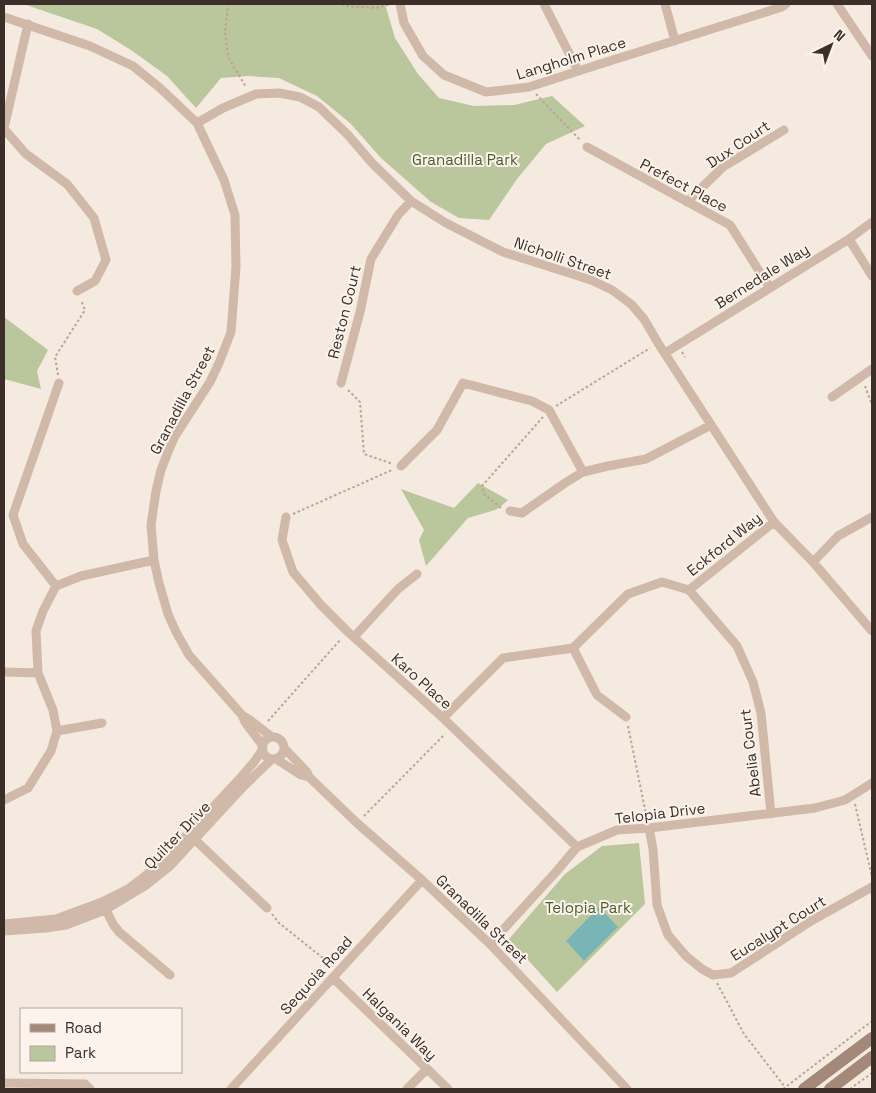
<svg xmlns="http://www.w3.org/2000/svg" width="876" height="1093" font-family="'Space Grotesk',sans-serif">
	<rect width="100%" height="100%" fill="#f5eadf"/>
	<path fill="#bac79c" d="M23 4H385L395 38 418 74 439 98 474 106 514 105 552 96 585 126 546 144 517 179 489 220 459 218 431 202 381 158 350 123 317 96 279 78 248 76 221 78 196 108 167 76 131 50 97 29Z
		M4 317 48 350 37 371 41 389 4 379Z
		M478 483 508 500 499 508 495 510 468 518 426 566 419 540 424 530 401 489 454 508Z
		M639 843 645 904 557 992 509 939 565 874 602 846Z"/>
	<path fill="#7ab5b6" d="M599 907 618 927 584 961 566 941Z"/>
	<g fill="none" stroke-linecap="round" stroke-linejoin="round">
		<path stroke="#bca392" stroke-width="2" stroke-dasharray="2.5 2.5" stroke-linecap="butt" d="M230 4 228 6 225 32 228 57 246 87
			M342 4 345 6 376 8 391 4
			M536 94 581 141
			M682 352 685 357
			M58 375 55 357 85 310 81 300
			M865 386 872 405
			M348 390 360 402 364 454 393 464
			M556 406 650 348
			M501 508 484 494 482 486 543 417
			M293 514 392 470
			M268 721 341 639
			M628 726 647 819
			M855 804 872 877
			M364 816 445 734
			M272 914 279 923 333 966
			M717 983 744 1034 785 1087
			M783 1089 872 1021
			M850 1089 872 1073"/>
		<path stroke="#d0b9a9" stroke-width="9" d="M400 4 404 23 423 56 444 75 486 92 529 87 597 65 782 7 786 4
			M544 4 578 71
			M665 4 675 41
			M837 4 872 56
			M4 17 90 46 133 66 160 88 197 123 224 180 235 215 236 267 231 332 219 363 210 382 175 436 168 452 161 470 156 491 151 525 154 560 159 583 168 614 176 632 189 655 242 715 250 720 272 737
			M197 123 223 108 256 94 279 93 300 97 319 107 348 135 372 163 411 201 446 223 503 252 591 280 612 290 631 304 644 319 658 343 774 522 813 562 872 631
			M4 128 28 24
			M4 129 26 154 67 184 94 218 106 260 95 281 77 291
			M587 147 730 225 770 288
			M687 202 723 167 784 130
			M849 239 872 276
			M665 353 849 239 872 222
			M341 383 360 312 371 259 398 215 411 201
			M832 397 872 369
			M401 466 437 430 463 383 532 401 549 410 583 472
			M510 511 522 513 565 483 583 472 608 466 646 459 711 425
			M286 517 282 540 293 572 321 605 347 631 443 718 577 847
			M813 562 838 536 872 517
			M56 586 23 544 13 515 59 383
			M689 590 737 646 753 682 761 713 771 814
			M354 637 398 589 417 574
			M573 648 597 695 626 717
			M4 672 38 673
			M242 715 245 722 263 746
			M443 718 503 658 573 648 628 594 662 582 689 590 774 522
			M57 731 102 723
			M262 748a11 11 0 1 1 22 0a11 11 0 1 1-22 0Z
			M284 748 307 772 309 777 357 823 422 880 490 944 627 1089
			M276 759 301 775 309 777
			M4 800 28 788 51 751 57 731 53 710 38 673 36 631 43 611 56 586 81 576 154 560
			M649 828 653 849 657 905 668 935 686 956 702 969 713 975 731 973 811 921 872 887
			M191 836 267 908
			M104 906 113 924 119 932 170 975
			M4 924 56 919 102 902 128 889 145 876 162 862 242 776 254 762 263 749
			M4 931 46 928 66 925 105 910 145 886 170 866 244 786 272 759
			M490 944 555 873 577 847 617 830 649 828 815 808 845 800 872 783
			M333 978 448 1089
			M4 1083 85 1084 90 1089
			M231 1089 422 880
			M407 1089 427 1069"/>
		<path stroke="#a48879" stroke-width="12" d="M804 1089 872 1038
			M830 1089 872 1057"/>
	</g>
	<g text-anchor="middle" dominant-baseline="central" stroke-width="4" stroke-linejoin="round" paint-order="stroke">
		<g font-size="15" fill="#3c2f29" stroke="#fcf4ec">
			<text transform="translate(571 58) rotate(-17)">Langholm Place</text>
			<text transform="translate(738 144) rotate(-34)">Dux Court</text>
			<text transform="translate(684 185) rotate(28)">Prefect Place</text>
			<text transform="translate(563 258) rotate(19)">Nicholli Street</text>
			<text transform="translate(762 276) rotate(-32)">Bernedale Way</text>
			<text transform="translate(344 312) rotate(-76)">Reston Court</text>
			<text transform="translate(182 400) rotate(-62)">Granadilla Street</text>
			<text transform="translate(724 544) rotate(-39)">Eckford Way</text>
			<text transform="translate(422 681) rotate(42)">Karo Place</text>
			<text transform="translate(750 753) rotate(-97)">Abelia Court</text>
			<text transform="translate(660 813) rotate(-7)">Telopia Drive</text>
			<text transform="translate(177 835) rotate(-46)">Quilter Drive</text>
			<text transform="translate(482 919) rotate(44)">Granadilla Street</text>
			<text transform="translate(778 928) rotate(-32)">Eucalypt Court</text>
			<text transform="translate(316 975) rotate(-48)">Sequoia Road</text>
			<text transform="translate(400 1024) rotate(44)">Halgania Way</text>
		</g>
		<g font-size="15" fill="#4c5d2a" stroke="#fcf4ec">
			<text x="465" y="159">Granadilla Park</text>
			<text x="588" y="907">Telopia Park</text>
		</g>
	</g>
	<rect width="876" height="1093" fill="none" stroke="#3c2f29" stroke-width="10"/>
	<rect x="20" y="1008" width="162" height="65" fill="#fcf4ec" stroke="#afa59e"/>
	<rect x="30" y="1024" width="25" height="8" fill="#a48879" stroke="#afa59e"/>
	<text x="65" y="1033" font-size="15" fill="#3c2f29">Road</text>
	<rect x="30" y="1046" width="25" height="15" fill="#bac79c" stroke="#afa59e"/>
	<text x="65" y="1058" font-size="15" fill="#3c2f29">Park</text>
	<g transform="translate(831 45) rotate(42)" stroke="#fcf4ec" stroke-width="4" paint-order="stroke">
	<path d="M0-4L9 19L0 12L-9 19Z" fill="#3c2f29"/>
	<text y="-8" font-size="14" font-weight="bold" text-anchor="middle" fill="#3c2f29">N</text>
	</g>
</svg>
